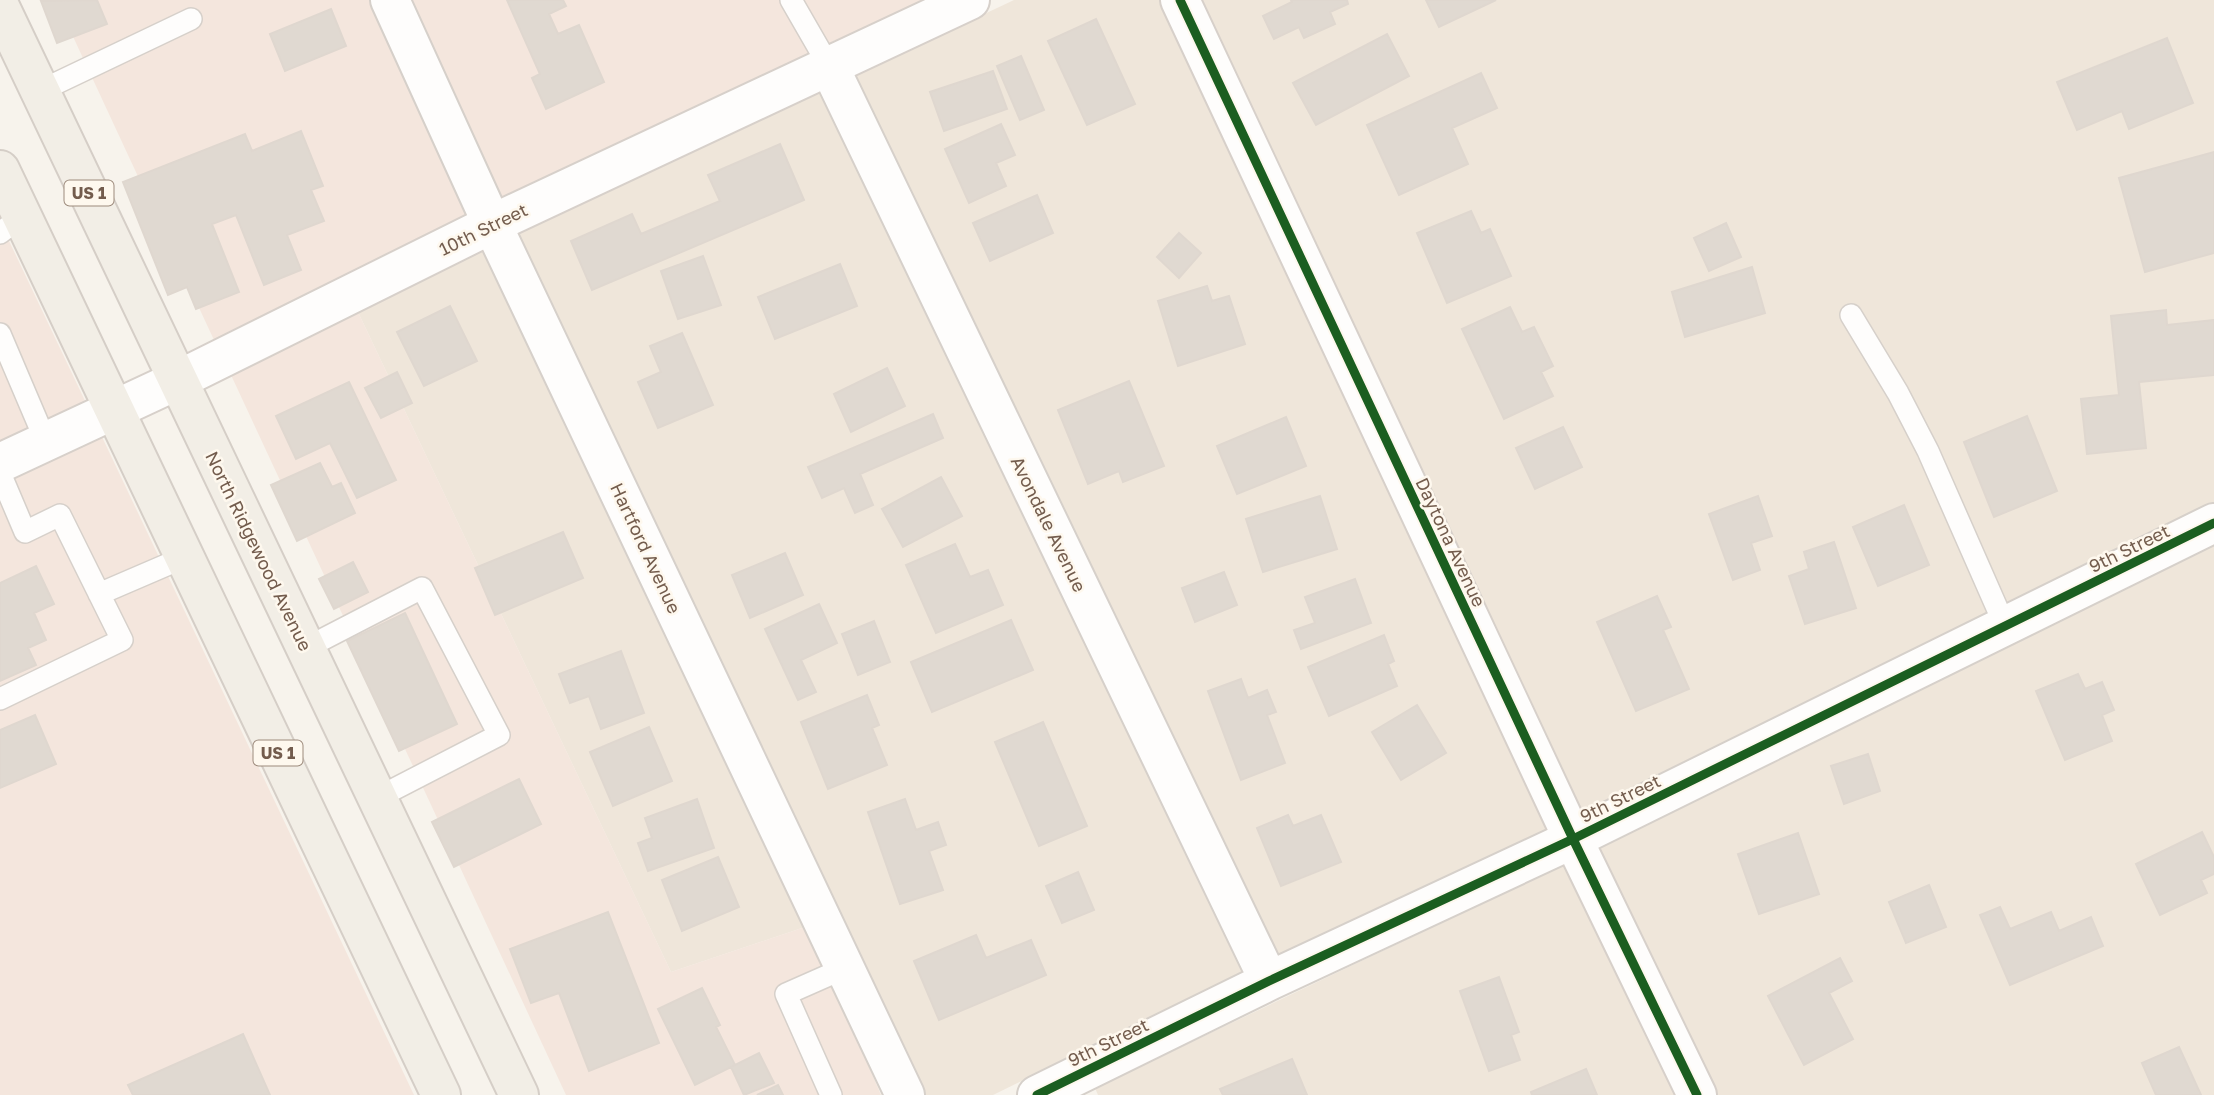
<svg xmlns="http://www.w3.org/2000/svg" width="2214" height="1095" font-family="'Golos Text',sans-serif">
	<rect width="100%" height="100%" fill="#f7f3ec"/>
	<path fill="#efe6da" d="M1014 0H1161L1549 829 1277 957 853 76Z
		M1199 0H2214V502L1581 814Z
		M821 91 1245 972 993 1095H924L517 234Z
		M485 249 805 927 671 972 358 312Z
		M2214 544V1095H1717L1597 848Z
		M1565 864 1678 1095H1098L1095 1088Z"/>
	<path fill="#f4e6dd" d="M56 0H370L469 214 214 340Z
		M409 0H925L836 42 835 40 822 48 500 199Z
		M0 222 86 403 0 442Z
		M358 312 671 972 805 927 844 1008 881 1095H566L231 375Z
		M102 437 414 1095H0V485Z"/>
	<path fill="#e0d9d1" stroke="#dfd7cf" stroke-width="2" d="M97 0 107 24 57 43 41 1Z
		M507 0H563L566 6 549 14 558 34 579 25 604 82 546 109 532 78 540 74Z
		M1291 0H1347L1348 4 1330 12 1335 24 1304 38 1299 27 1274 39 1263 16 1292 2Z
		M1426 0H1496L1439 27Z
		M331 9 346 46 285 71 270 34Z
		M1096 19 1135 104 1087 125 1048 41Z
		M1387 34 1409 76 1316 125 1293 83Z
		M2167 38 2193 103 2129 129 2122 111 2077 130 2057 82Z
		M1021 56 1044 110 1020 120 997 66Z
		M993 71 1007 109 944 131 930 92Z
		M1481 73 1497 108 1452 128 1468 164 1399 195 1367 125Z
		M1001 124 1015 155 996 163 1006 186 969 203 945 149Z
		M301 131 323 186 311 190 324 221 287 235 301 270 264 285 236 215 212 224 239 292 196 309 187 287 168 295 123 182 245 134 252 151Z
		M780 144 804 200 592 290 571 241 632 214 641 234 720 201 708 175Z
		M2214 152V253L2145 272 2119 178Z
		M1037 195 1053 233 990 261 973 223Z
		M1471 211 1481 233 1490 229 1511 276 1447 303 1417 233Z
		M1726 223 1741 257 1709 271 1694 238Z
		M1179 233 1201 253 1179 278 1157 257Z
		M703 256 721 305 678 319 661 271Z
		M840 264 857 306 775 339 758 297Z
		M1752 267 1765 313 1685 337 1672 292Z
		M1207 286 1212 301 1229 296 1245 344 1178 366 1158 301Z
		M450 306 477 361 424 386 397 332Z
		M1510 307 1522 332 1534 327 1553 366 1541 372 1553 396 1504 419 1462 329Z
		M2166 310 2167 325 2214 320V375L2139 382 2146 448 2087 454 2081 399 2119 395 2111 316Z
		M682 333 713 405 658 428 638 382 661 372 650 346Z
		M887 368 905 406 851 432 834 394Z
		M397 372 412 403 381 418 365 388Z
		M1129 381 1164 466 1123 482 1119 471 1088 484 1058 410Z
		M349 382 396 480 357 498 330 443 296 459 276 416Z
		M933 414 943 438 860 474 873 505 855 513 844 488 822 498 808 467Z
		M2027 416 2057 491 1994 517 1964 442Z
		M1286 417 1306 466 1237 494 1217 446Z
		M1563 427 1582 467 1535 489 1516 448Z
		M320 463 332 487 341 483 355 513 297 541 271 485Z
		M941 477 962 516 903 547 882 509Z
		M1320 496 1337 549 1263 572 1246 519Z
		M1758 496 1772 536 1751 543 1760 570 1733 580 1709 514Z
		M1904 505 1929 565 1878 586 1853 527Z
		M563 532 583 578 495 615 475 568Z
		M1834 542 1856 608 1805 624 1789 576 1809 569 1804 552Z
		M955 544 970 577 988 570 1003 605 936 633 906 565Z
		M785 553 803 595 750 618 732 575Z
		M353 562 368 592 334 609 319 579Z
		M36 566 54 604 34 613 46 640 28 648 36 665 0 681V583Z
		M1224 572 1237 605 1195 622 1182 588Z
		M1355 579 1371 623 1301 649 1294 630 1315 623 1305 597Z
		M1657 596 1671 627 1663 630 1689 689 1636 711 1597 622Z
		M819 604 837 643 801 660 816 692 798 700 765 629Z
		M405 613 457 724 399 751 347 641Z
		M1011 620 1033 670 932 712 911 662Z
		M874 621 890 662 858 675 842 634Z
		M1384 635 1394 661 1388 664 1397 686 1329 716 1308 667Z
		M621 651 644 713 601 729 589 696 570 703 559 674Z
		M2078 674 2085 689 2102 682 2114 710 2102 715 2112 741 2065 760 2036 691Z
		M1241 679 1248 698 1267 690 1276 712 1267 715 1285 763 1241 780 1208 691Z
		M867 695 879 725 872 728 887 765 828 789 801 722Z
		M1417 705 1446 753 1401 780 1372 732Z
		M35 715 56 764 0 788V730Z
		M1043 722 1087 826 1039 846 995 742Z
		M649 727 672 781 613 806 590 752Z
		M1868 754 1880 791 1844 804 1831 766Z
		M519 779 541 824 454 867 432 822Z
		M697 799 714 848 648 871 638 843 652 838 645 818Z
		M905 799 916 830 938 822 946 845 929 851 943 890 900 904 868 812Z
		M1288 815 1293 826 1321 815 1341 862 1281 886 1257 828Z
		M2202 832 2214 857V874L2201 880 2207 893 2160 915 2136 864Z
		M1798 833 1819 894 1759 914 1738 854Z
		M718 857 739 907 682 931 662 880Z
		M1078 872 1094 910 1062 923 1046 886Z
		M1929 885 1946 927 1906 943 1889 902Z
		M2000 907 2010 929 2051 912 2059 931 2091 917 2103 946 2010 985 1980 915Z
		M608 912 659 1043 589 1071 559 993 531 1003 510 949Z
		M976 935 986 958 1031 940 1046 975 939 1020 914 961Z
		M1840 958 1852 981 1829 993 1853 1039 1804 1065 1768 996Z
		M1499 977 1519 1032 1511 1035 1520 1060 1489 1071 1460 991Z
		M702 988 720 1025 716 1027 735 1065 695 1085 658 1009Z
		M243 1034 270 1095H133L128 1085Z
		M2179 1047 2201 1095H2156L2142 1063Z
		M759 1053 774 1083 744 1095 731 1067Z
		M1292 1059 1307 1095H1223L1220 1089Z
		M1586 1069 1597 1095H1532L1531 1092Z
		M778 1085 783 1095H757Z"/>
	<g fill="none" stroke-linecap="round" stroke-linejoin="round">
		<defs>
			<path id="lane" d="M791 0 829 66
				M40 91 191 19
				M0 233 22 216
				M1851 315 1898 393 1928 451 2005 626
				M0 334 46 442
				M0 473 25 532 60 515 122 640 0 699
				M99 594 185 557
				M306 648 422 588 499 735 377 798
				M831 1095 786 994 845 968"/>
			<path id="street" d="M390 0 492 224 905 1095
				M829 66 1269 981
				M1037 1095 1269 981 1573 839 2214 523"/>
			<path id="secondary" d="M1180 0 1573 839 1697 1095
				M0 463 178 380 492 224 970 0"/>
			<path id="primary" d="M0 7 519 1095
				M0 170 441 1095"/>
		</defs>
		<use href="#lane" stroke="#d6d0ca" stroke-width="24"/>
		<use href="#street" stroke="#d6d0ca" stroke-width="42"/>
		<use href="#secondary" stroke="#d7d0ca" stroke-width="42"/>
		<use href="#primary" stroke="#d5cec7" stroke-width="42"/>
		<use href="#lane" stroke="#fefdfc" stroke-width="21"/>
		<use href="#street" stroke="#fefdfc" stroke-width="38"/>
		<use href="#secondary" stroke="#fefdfc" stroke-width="38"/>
		<use href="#primary" stroke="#f2eee6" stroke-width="38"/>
		<defs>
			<path id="cycleway" d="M1180 0 1573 839 1697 1095
				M1037 1095 1269 981 1573 839 2214 523"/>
		</defs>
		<use href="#cycleway" stroke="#fef8ee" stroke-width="13"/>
		<use href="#cycleway" stroke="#1b5e20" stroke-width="9"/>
	</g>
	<g text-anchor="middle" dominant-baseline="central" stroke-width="5" stroke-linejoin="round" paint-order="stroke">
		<g fill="#fef8ee" stroke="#9d8b7d" stroke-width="2">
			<rect x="64.5" y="180.5" width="49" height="25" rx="5"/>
			<rect x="253.5" y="740.5" width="49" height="25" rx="5"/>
		</g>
		<g font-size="16" font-weight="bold" fill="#735c4d">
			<text x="89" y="193">US 1</text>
			<text x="278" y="753">US 1</text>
		</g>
		<g font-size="18" fill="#735c4d" stroke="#fef8ee">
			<text transform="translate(483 229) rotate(-26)">10th Street</text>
			<text transform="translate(1049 524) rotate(64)">Avondale Avenue</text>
			<text transform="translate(1451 542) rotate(65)">Daytona Avenue</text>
			<text transform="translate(646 548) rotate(65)">Hartford Avenue</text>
			<text transform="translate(2129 548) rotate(-26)">9th Street</text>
			<text transform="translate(259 551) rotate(64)">North Ridgewood Avenue</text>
			<text transform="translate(1620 798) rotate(-26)">9th Street</text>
			<text transform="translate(1108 1042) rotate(-26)">9th Street</text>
		</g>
	</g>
</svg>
